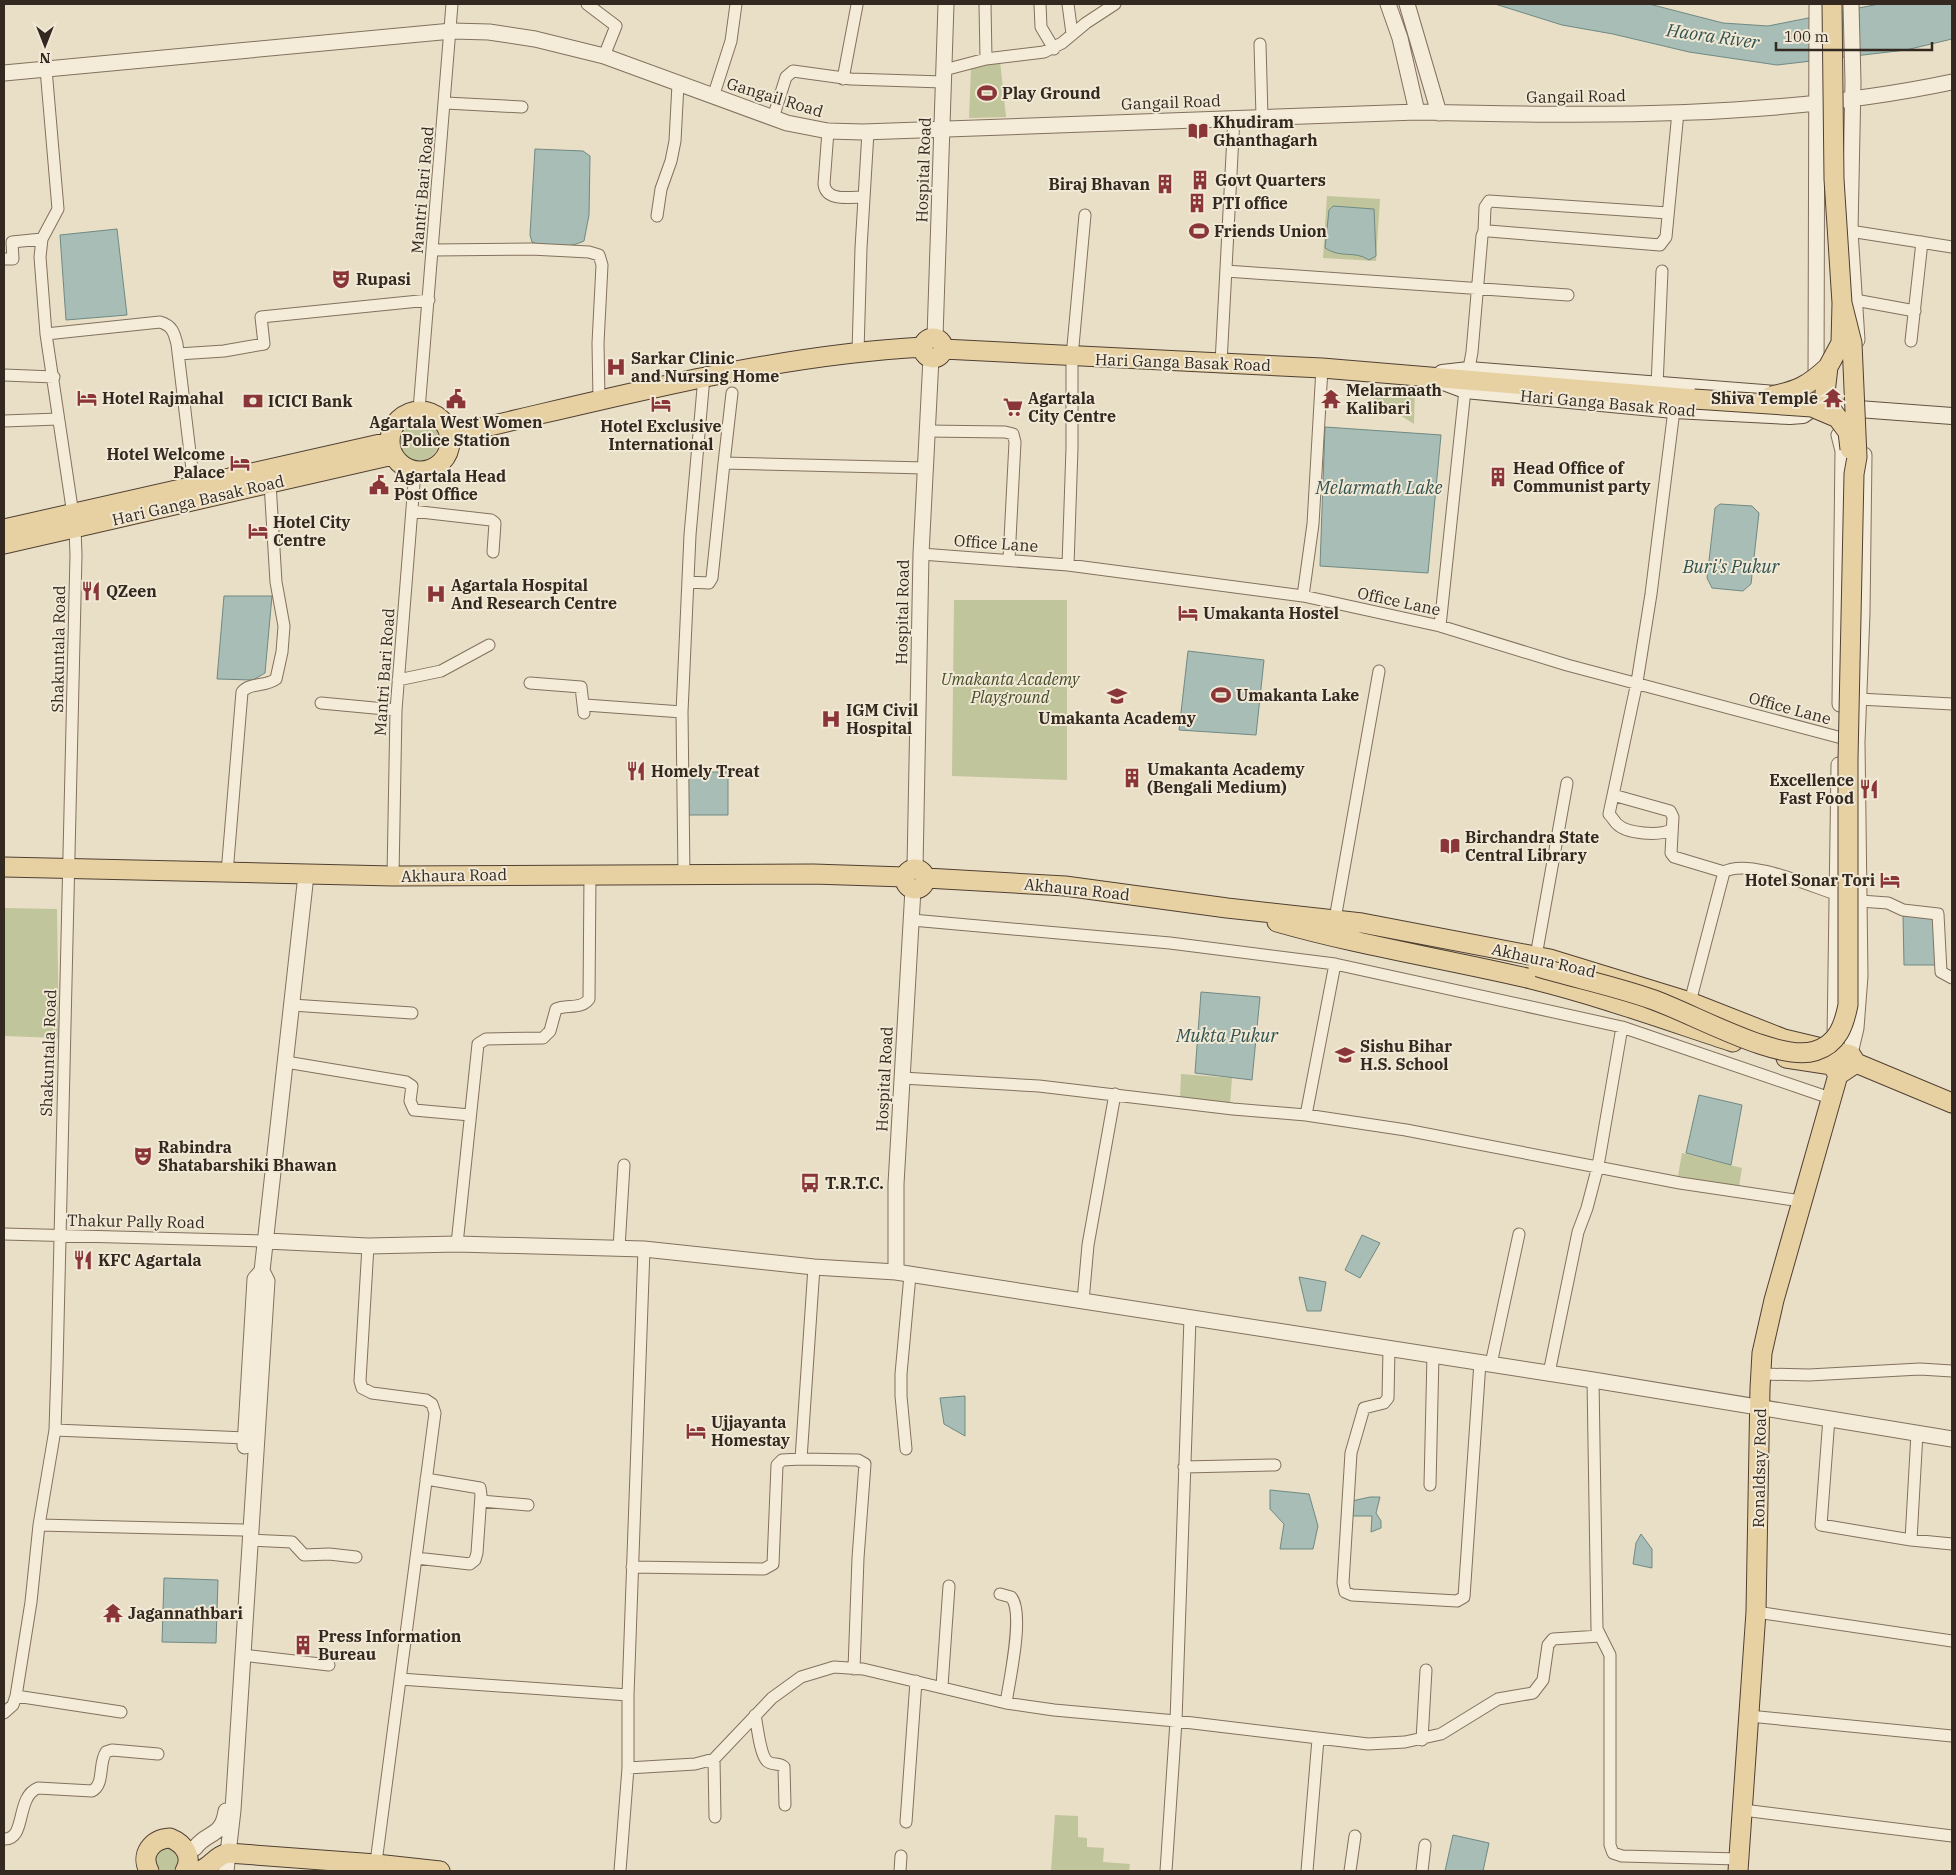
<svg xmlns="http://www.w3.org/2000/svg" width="1956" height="1875" font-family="'IBM Plex Serif',serif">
	<rect width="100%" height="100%" fill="#e9dec6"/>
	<path fill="#c1c59b" d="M1000 61 1006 117 969 118 971 69Z
		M1327 196 1380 199 1376 261 1323 258Z
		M1354 386 1415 387 1414 424Z
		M397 440a21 21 0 1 1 42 0a21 21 0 1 1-42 0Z
		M954 600H1067V780L952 776Z
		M4 908 57 909 59 1038 4 1036Z
		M1181 1074 1232 1078 1230 1104 1180 1099Z
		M1682 1153 1742 1168 1739 1187 1678 1176Z
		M1055 1815 1078 1816V1837L1087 1838V1847L1104 1848 1103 1862 1130 1864 1129 1871H1051Z
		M155 1860a12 12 0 1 1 24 0a12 12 0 1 1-24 0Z"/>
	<path fill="#a7bdb6" stroke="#6f8a83" d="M1495 4H1649L1723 23 1768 26 1879 4H1952V39L1906 50 1777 65 1689 52 1613 34 1562 25Z
		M535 149 583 151 590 156 589 215 584 241C570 248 546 249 532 242L530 235Z
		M1333 206 1374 209 1376 256 1369 260C1354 250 1342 259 1325 248L1329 210Z
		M117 229 127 315 66 320 60 235Z
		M1325 427 1441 435 1428 573 1320 566Z
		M1720 504 1752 506 1759 513 1751 584 1743 591 1712 588 1707 578 1715 508Z
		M224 596H272L265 673 253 680 217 679Z
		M1188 651 1264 660 1256 735 1179 730Z
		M686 772H728V815H686Z
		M1903 914 1938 915 1936 965H1904Z
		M1201 992 1260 997 1252 1080 1195 1073Z
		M1699 1095 1742 1105 1731 1165 1686 1153Z
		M1362 1235 1380 1243 1360 1278 1345 1270Z
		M1299 1277 1326 1282 1321 1311H1307Z
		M965 1396V1436L944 1424 940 1398Z
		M1270 1490 1309 1494 1318 1526 1313 1549H1280L1284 1524 1270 1509Z
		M1370 1497H1380L1376 1513 1381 1521V1528L1371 1532 1372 1516H1353L1352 1501Z
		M1641 1534 1652 1549V1568L1633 1564 1636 1543Z
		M164 1578 218 1580 216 1643 162 1642Z
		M1453 1835 1489 1843 1483 1871H1445Z"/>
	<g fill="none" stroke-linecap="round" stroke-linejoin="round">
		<defs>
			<path id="minor" d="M587 4 616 26 604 56
				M985 4 986 59
				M1040 4 1041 27 1054 49
				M1068 4 1072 34
				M1260 44 1262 117
				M944 70 986 59 1044 52 1062 43 1086 23 1115 4
				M843 79 857 5
				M713 97 731 41 736 4
				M446 103 522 107
				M773 118 786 77 793 71 851 79 943 82
				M828 131 824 184C826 202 850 197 864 197
				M657 216 661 189 671 161 675 141 678 84
				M1484 231 1485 207 1489 201 1668 213
				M1850 231 1952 247
				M433 250 531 249 589 252 599 255 602 265 598 343 599 400
				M4 259H13L12 242 42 239
				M1226 271 1568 295
				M1855 300 1915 311
				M46 334 160 322C173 326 174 333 177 344L194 486
				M1911 341 1922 242
				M858 352 861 248 868 132
				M178 354 224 351 264 344 261 317 429 300
				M1221 363 1234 117
				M4 375 54 377
				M1657 386 1662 271
				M419 410 452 4
				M4 421 58 419
				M927 431 1005 432 1013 434 1015 442 1009 559
				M724 463 732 393
				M412 511 491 520 495 523 493 552
				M921 554 1068 565 1303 596 1440 626 1567 665 1853 741
				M1068 565 1072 448V357L1085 215
				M688 582 709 583 712 578 724 463 925 468
				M1303 596 1313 524 1322 368
				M1440 626 1465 390 1472 352 1482 236 1484 231H1489L1660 245 1666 237 1678 112
				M398 680 441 671 489 645
				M530 683 581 687 584 713
				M1859 699 1952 704
				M321 703 396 710
				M585 705 682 712
				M1613 795 1670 811 1673 817 1671 853 1674 857 1724 872
				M1671 830C1659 836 1627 834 1617 824 1614 821 1612 817 1609 814L1637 682 1651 594 1674 410
				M227 873 242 692C250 682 266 687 276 679L282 652 284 626 276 582 270 483
				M684 875 682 712 690 535 704 377
				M393 876 396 710 415 471
				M1860 901 1888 903 1903 910 1938 914 1941 972 1952 978
				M1335 919 1379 671
				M912 920 1170 943 1335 964 1622 1027 1830 1098
				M1536 956 1567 783
				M1690 1002 1724 872C1747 858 1810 886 1836 894
				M292 1005 412 1013
				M286 1062 406 1082 412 1086 410 1101 414 1110 470 1115
				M902 1078 1039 1086 1233 1109 1306 1115 1406 1130 1680 1183 1801 1201
				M1306 1115 1335 964
				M4 1234 267 1241
				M457 1244 478 1044 486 1039 543 1038 550 1031 556 1009C567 1004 581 1010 589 999L590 874
				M368 1246 360 1381 362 1388 372 1393 426 1400 432 1404 435 1413 375 1870
				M619 1248 624 1165
				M1083 1301 1088 1245 1115 1094
				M1389 1349 1388 1398 1384 1403 1364 1408 1351 1453 1343 1583 1345 1592 1352 1595 1457 1601 1464 1597 1480 1362
				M1491 1364 1519 1234
				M1549 1373 1578 1232 1587 1208 1598 1166 1622 1027
				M1761 1374 1809 1375 1920 1369 1952 1371
				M1593 1380 1597 1629 1610 1655V1845L1613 1853 1622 1856 1739 1859
				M1829 1418 1821 1525 1911 1540 1952 1544
				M55 1430 246 1438
				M906 1449 901 1396V1374L910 1275
				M801 1459 858 1460 865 1464 858 1558 854 1669
				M1184 1467 1275 1465
				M1430 1485 1433 1355
				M481 1501 528 1505
				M39 1525 243 1530
				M250 1540 292 1542 304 1555 329 1554 356 1557
				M1911 1540 1917 1433
				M416 1558 470 1564 475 1560 477 1553 481 1495 480 1488 426 1479
				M632 1567 764 1569 773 1564 777 1465 782 1460 801 1459 814 1267
				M1000 1594 1011 1597C1025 1612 1009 1682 1006 1703
				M1756 1612 1952 1641
				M242 1655 329 1665
				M400 1679 628 1695
				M942 1686 949 1586
				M16 1696 121 1712
				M4 1713 13 1705 16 1696 31 1602 39 1525 55 1430 57 1367 76 555 75 528 46 334 40 257 42 239 58 209 46 69
				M755 1715C757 1724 760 1755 767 1761 772 1766 779 1762 784 1767L785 1805
				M1749 1716 1952 1736
				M1422 1740 1426 1670
				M714 1759 715 1817
				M628 1768 695 1764 714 1759 772 1698 801 1677 834 1667 863 1669 1006 1703 1054 1710 1176 1721 1368 1744 1405 1742 1441 1734 1498 1699 1533 1693 1543 1680 1548 1645 1553 1639 1600 1636
				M1743 1810 1952 1836
				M906 1822 916 1681
				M4 1839C27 1840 15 1797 38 1788L92 1791C105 1784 98 1764 106 1752L112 1750 158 1754
				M620 1871 628 1768V1695L644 1249
				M900 1871 901 1856
				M1166 1871 1176 1721 1190 1318
				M1307 1871 1318 1739
				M1350 1871 1355 1836
				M1422 1871 1425 1845"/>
			<path id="tertiary" d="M1388 4 1400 38 1417 112
				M1407 4 1439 113
				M1851 4 1853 82 1850 231 1857 340
				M4 73 452 31 489 32 535 39 604 56 787 123 828 131 863 132 1417 112C1595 116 1777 119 1952 82
				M935 337 946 4
				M1816 385 1817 4
				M1839 435 1843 451 1840 704
				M915 868 921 554 931 358
				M1835 1039 1839 765
				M1847 1066 1856 1028 1860 976 1857 742 1862 613 1864 455
				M267 1241 368 1246 457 1244 644 1249 814 1267 896 1272 1593 1380 1952 1439
				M896 1272V1184L913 889
				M245 1446 255 1279 262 1271
				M195 1848C207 1831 222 1838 226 1811
				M226 1871 233 1810 267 1281 262 1271 306 875"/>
			<path id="secondary" d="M1442 373 1469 370 1803 396 1816 406
				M1441 381 1465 390 1674 410 1790 416 1803 415 1816 406
				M1818 406 1952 416"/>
			<path id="primary" d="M923 348a10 10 0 1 1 20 0a10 10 0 1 1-20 0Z
				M943 349 1322 368 1694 399
				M390 441a30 30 0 1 1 60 0a30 30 0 1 1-60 0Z
				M450 435C606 400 762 356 923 347
				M4 529 389 442
				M4 544 393 455
				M4 867 393 876 813 874 905 877
				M905 879a10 10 0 1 1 20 0a10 10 0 1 1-20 0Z
				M926 878 1065 886 1227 908 1362 923 1550 959 1690 1002 1784 1039 1851 1055 1856 1063 1838 1075 1832 1065
				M1277 922C1361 946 1446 959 1531 979 1600 996 1666 1020 1733 1042
				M1786 1058 1845 1067
				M1856 1063 1952 1103
				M149 1871C140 1854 152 1839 170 1838 185 1844 193 1857 185 1871
				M199 1871C211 1867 215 1856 228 1853L376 1864 440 1871
				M1738 1871 1756 1612 1760 1388 1762 1353 1774 1300 1838 1075"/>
		</defs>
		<use href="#minor" stroke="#82715e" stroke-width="13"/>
		<use href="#tertiary" stroke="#82715e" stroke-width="17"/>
		<use href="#secondary" stroke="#645241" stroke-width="18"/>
		<use href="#primary" stroke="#504032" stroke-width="21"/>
		<use href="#minor" stroke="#f4ecd8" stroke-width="11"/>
		<use href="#tertiary" stroke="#f4ecd8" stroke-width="15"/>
		<use href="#secondary" stroke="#f4ecd8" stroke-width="16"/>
		<use href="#primary" stroke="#e7d1a3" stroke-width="19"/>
		<defs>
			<path id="primary-bridge" d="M1832 4 1834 179 1842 303 1841 343 1828 367 1825 393 1831 409 1848 432 1850 449
				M1771 396C1797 391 1808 386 1828 367
				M1694 399 1812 407 1838 418
				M1538 967C1575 978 1614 986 1651 999 1690 1012 1778 1063 1815 1051 1838 1044 1844 1025 1848 1005V760L1854 474 1857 457 1852 343 1842 303"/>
		</defs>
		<use href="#primary-bridge" stroke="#504032" stroke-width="21" stroke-linecap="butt"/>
		<use href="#primary-bridge" stroke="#e7d1a3" stroke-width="19"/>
	</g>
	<defs>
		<symbol id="stadium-bare" viewBox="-9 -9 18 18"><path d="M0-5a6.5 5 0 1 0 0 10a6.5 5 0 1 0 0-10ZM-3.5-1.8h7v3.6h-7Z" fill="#8a3537" stroke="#f1e9d5" stroke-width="2.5" paint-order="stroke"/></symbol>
		<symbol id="library-bare" viewBox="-9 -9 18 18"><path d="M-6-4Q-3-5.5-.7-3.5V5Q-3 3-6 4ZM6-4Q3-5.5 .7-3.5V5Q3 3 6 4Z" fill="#8a3537" stroke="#f1e9d5" stroke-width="2.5" paint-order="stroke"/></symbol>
		<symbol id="building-bare" viewBox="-9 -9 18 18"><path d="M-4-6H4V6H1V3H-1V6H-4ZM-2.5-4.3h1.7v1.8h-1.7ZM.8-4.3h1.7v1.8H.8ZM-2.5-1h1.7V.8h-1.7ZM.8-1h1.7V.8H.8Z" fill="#8a3537" stroke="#f1e9d5" stroke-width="2.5" paint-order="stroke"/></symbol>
		<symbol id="theatre-bare" viewBox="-9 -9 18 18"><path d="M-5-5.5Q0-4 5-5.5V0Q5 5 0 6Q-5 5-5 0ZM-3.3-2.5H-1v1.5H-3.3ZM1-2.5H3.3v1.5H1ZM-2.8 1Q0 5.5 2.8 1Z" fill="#8a3537" stroke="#f1e9d5" stroke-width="2.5" paint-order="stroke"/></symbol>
		<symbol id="hospital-bare" viewBox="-9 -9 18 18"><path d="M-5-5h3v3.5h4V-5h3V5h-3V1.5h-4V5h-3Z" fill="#8a3537" stroke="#f1e9d5" stroke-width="2.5" paint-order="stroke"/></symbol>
		<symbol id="hotel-bare" viewBox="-9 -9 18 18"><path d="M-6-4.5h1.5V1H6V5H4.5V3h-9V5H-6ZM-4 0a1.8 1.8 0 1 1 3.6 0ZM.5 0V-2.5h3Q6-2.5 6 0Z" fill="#8a3537" stroke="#f1e9d5" stroke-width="2.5" paint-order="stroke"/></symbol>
		<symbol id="temple-bare" viewBox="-9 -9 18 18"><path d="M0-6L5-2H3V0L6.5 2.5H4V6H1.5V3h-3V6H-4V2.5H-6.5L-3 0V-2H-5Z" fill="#8a3537" stroke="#f1e9d5" stroke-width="2.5" paint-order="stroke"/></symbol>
		<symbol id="civic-bare" viewBox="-9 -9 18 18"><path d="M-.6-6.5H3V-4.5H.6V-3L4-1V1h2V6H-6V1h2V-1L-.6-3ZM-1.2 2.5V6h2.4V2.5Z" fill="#8a3537" stroke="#f1e9d5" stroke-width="2.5" paint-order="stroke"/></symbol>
		<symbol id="bank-bare" viewBox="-9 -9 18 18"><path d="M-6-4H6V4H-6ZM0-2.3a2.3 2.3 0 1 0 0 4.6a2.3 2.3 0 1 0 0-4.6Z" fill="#8a3537" stroke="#f1e9d5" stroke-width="2.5" paint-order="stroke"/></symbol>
		<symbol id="supermarket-bare" viewBox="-9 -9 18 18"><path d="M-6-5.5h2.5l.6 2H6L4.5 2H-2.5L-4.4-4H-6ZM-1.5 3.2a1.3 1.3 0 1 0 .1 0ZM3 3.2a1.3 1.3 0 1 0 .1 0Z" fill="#8a3537" stroke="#f1e9d5" stroke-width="2.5" paint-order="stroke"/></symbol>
		<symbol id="restaurant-bare" viewBox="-9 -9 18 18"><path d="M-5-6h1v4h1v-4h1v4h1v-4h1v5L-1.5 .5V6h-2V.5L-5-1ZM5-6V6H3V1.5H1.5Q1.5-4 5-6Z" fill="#8a3537" stroke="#f1e9d5" stroke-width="2.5" paint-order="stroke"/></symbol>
		<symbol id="school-bare" viewBox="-9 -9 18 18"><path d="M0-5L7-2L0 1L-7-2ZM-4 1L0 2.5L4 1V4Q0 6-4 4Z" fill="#8a3537" stroke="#f1e9d5" stroke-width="2.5" paint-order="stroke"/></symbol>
		<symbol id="bus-bare" viewBox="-9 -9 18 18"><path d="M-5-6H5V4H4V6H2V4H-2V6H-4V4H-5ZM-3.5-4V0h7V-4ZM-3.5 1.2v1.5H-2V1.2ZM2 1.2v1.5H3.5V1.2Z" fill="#8a3537" stroke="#f1e9d5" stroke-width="2.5" paint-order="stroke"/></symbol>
	</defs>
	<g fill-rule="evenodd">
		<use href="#stadium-bare" x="973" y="79" width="28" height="28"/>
		<use href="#library-bare" x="1184" y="117" width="28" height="28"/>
		<use href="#building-bare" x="1186" y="166" width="28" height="28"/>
		<use href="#building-bare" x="1151" y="170" width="28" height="28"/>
		<use href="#building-bare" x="1183" y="189" width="28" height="28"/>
		<use href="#stadium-bare" x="1185" y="217" width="28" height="28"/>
		<use href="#theatre-bare" x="327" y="265" width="28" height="28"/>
		<use href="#hospital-bare" x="602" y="353" width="28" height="28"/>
		<use href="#hotel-bare" x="73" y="384" width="28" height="28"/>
		<use href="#temple-bare" x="1819" y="384" width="28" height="28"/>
		<use href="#civic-bare" x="442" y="385" width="28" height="28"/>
		<use href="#temple-bare" x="1317" y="385" width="28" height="28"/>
		<use href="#bank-bare" x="239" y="387" width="28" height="28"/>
		<use href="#hotel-bare" x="647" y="390" width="28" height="28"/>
		<use href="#supermarket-bare" x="999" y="393" width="28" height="28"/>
		<use href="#hotel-bare" x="226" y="449" width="28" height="28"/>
		<use href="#building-bare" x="1484" y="463" width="28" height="28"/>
		<use href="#civic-bare" x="365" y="471" width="28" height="28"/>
		<use href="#hotel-bare" x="244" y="517" width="28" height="28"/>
		<use href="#restaurant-bare" x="77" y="577" width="28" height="28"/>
		<use href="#hospital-bare" x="422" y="580" width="28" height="28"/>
		<use href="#hotel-bare" x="1174" y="599" width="28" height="28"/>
		<use href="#stadium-bare" x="1207" y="681" width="28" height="28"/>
		<use href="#school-bare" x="1103" y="682" width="28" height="28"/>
		<use href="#hospital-bare" x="817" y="705" width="28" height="28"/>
		<use href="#restaurant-bare" x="622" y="757" width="28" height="28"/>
		<use href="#building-bare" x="1118" y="764" width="28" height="28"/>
		<use href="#restaurant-bare" x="1855" y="775" width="28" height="28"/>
		<use href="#library-bare" x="1436" y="832" width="28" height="28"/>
		<use href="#hotel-bare" x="1876" y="866" width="28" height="28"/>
		<use href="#school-bare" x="1331" y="1041" width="28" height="28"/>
		<use href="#theatre-bare" x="129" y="1142" width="28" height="28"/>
		<use href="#bus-bare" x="796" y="1169" width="28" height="28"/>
		<use href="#restaurant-bare" x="69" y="1246" width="28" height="28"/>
		<use href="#hotel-bare" x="682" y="1417" width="28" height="28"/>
		<use href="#temple-bare" x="99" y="1599" width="28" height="28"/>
		<use href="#building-bare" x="289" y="1631" width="28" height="28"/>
	</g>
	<g text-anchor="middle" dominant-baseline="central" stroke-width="4" stroke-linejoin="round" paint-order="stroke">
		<g font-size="16" font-weight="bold" fill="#342920" stroke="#f1e9d5" text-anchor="start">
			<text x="1002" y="93">Play Ground</text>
			<text x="1213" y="122">Khudiram<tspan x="1213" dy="18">Ghanthagarh</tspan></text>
			<text x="1215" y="180">Govt Quarters</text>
			<text x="1150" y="184" text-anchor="end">Biraj Bhavan</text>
			<text x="1212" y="203">PTI office</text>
			<text x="1214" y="231">Friends Union</text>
			<text x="356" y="279">Rupasi</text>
			<text x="631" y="358">Sarkar Clinic<tspan x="631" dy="18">and Nursing Home</tspan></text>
			<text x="1346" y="390">Melarmaath<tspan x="1346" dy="18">Kalibari</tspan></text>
			<text x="102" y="398">Hotel Rajmahal</text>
			<text x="1028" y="398">Agartala<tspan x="1028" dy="18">City Centre</tspan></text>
			<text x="1818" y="398" text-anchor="end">Shiva Temple</text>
			<text x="268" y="401">ICICI Bank</text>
			<text x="456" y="422" text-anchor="middle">Agartala West Women<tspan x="456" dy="18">Police Station</tspan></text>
			<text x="661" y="426" text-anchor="middle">Hotel Exclusive<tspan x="661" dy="18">International</tspan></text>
			<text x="225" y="454" text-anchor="end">Hotel Welcome<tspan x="225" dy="18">Palace</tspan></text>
			<text x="1513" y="468">Head Office of<tspan x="1513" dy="18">Communist party</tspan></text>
			<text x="394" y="476">Agartala Head<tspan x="394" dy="18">Post Office</tspan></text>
			<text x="273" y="522">Hotel City<tspan x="273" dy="18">Centre</tspan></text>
			<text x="451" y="585">Agartala Hospital<tspan x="451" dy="18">And Research Centre</tspan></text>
			<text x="106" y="591">QZeen</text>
			<text x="1203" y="613">Umakanta Hostel</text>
			<text x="1236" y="695">Umakanta Lake</text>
			<text x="846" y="710">IGM Civil<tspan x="846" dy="18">Hospital</tspan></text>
			<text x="1117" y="718" text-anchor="middle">Umakanta Academy</text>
			<text x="1147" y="769">Umakanta Academy<tspan x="1147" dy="18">(Bengali Medium)</tspan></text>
			<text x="651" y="771">Homely Treat</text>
			<text x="1854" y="780" text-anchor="end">Excellence<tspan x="1854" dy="18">Fast Food</tspan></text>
			<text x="1465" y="837">Birchandra State<tspan x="1465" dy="18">Central Library</tspan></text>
			<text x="1875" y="880" text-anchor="end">Hotel Sonar Tori</text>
			<text x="1360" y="1046">Sishu Bihar<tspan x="1360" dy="18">H.S. School</tspan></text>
			<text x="158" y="1147">Rabindra<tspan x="158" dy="18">Shatabarshiki Bhawan</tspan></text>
			<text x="825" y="1183">T.R.T.C.</text>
			<text x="98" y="1260">KFC Agartala</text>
			<text x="711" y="1422">Ujjayanta<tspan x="711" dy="18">Homestay</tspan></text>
			<text x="128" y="1613">Jagannathbari</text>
			<text x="318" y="1636">Press Information<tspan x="318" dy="18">Bureau</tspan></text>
		</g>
		<g font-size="16" fill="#342920" stroke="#f1e9d5">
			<text transform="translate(1576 96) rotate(-1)">Gangail Road</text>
			<text transform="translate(775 97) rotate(17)">Gangail Road</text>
			<text transform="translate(1171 102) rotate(-2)">Gangail Road</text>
			<text transform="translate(923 170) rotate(-88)">Hospital Road</text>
			<text transform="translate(422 190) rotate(-85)">Mantri Bari Road</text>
			<text transform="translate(1183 362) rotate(2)">Hari Ganga Basak Road</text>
			<text transform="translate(1608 403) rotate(5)">Hari Ganga Basak Road</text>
			<text transform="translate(198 500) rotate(-13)">Hari Ganga Basak Road</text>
			<text transform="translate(996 543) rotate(4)">Office Lane</text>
			<text transform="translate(1399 601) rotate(12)">Office Lane</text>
			<text transform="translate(902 612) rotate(-89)">Hospital Road</text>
			<text transform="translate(58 649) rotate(-89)">Shakuntala Road</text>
			<text transform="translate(384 672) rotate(-86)">Mantri Bari Road</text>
			<text transform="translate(1790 708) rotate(15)">Office Lane</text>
			<text transform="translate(454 875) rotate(-1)">Akhaura Road</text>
			<text transform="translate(1077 889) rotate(6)">Akhaura Road</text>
			<text transform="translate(1544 960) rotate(13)">Akhaura Road</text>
			<text transform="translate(48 1053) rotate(-88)">Shakuntala Road</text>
			<text transform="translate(884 1079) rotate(-87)">Hospital Road</text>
			<text transform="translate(136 1221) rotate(1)">Thakur Pally Road</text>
			<text transform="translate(1759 1468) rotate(-89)">Ronaldsay Road</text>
		</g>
		<g font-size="16" font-style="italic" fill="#454e29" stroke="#f1e9d5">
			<text x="1010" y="679">Umakanta Academy<tspan x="1010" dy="18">Playground</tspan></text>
		</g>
		<g font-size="18" font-style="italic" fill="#31524f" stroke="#f1e9d5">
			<text transform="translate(1713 36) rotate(8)">Haora River</text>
			<text x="1379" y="487">Melarmath Lake</text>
			<text x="1731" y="566">Buri's Pukur</text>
			<text x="1227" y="1035">Mukta Pukur</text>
		</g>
	</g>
	<rect width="1956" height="1875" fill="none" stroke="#342920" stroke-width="10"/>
	<g transform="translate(45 45) rotate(180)" stroke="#f1e9d5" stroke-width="4" paint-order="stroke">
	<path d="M0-4L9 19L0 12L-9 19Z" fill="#342920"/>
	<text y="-8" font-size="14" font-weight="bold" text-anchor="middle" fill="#342920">N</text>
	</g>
	<path d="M1776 42v8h156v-8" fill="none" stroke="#342920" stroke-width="2.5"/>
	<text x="1784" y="42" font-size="15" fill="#342920" stroke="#f1e9d5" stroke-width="4" paint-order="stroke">100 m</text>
</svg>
